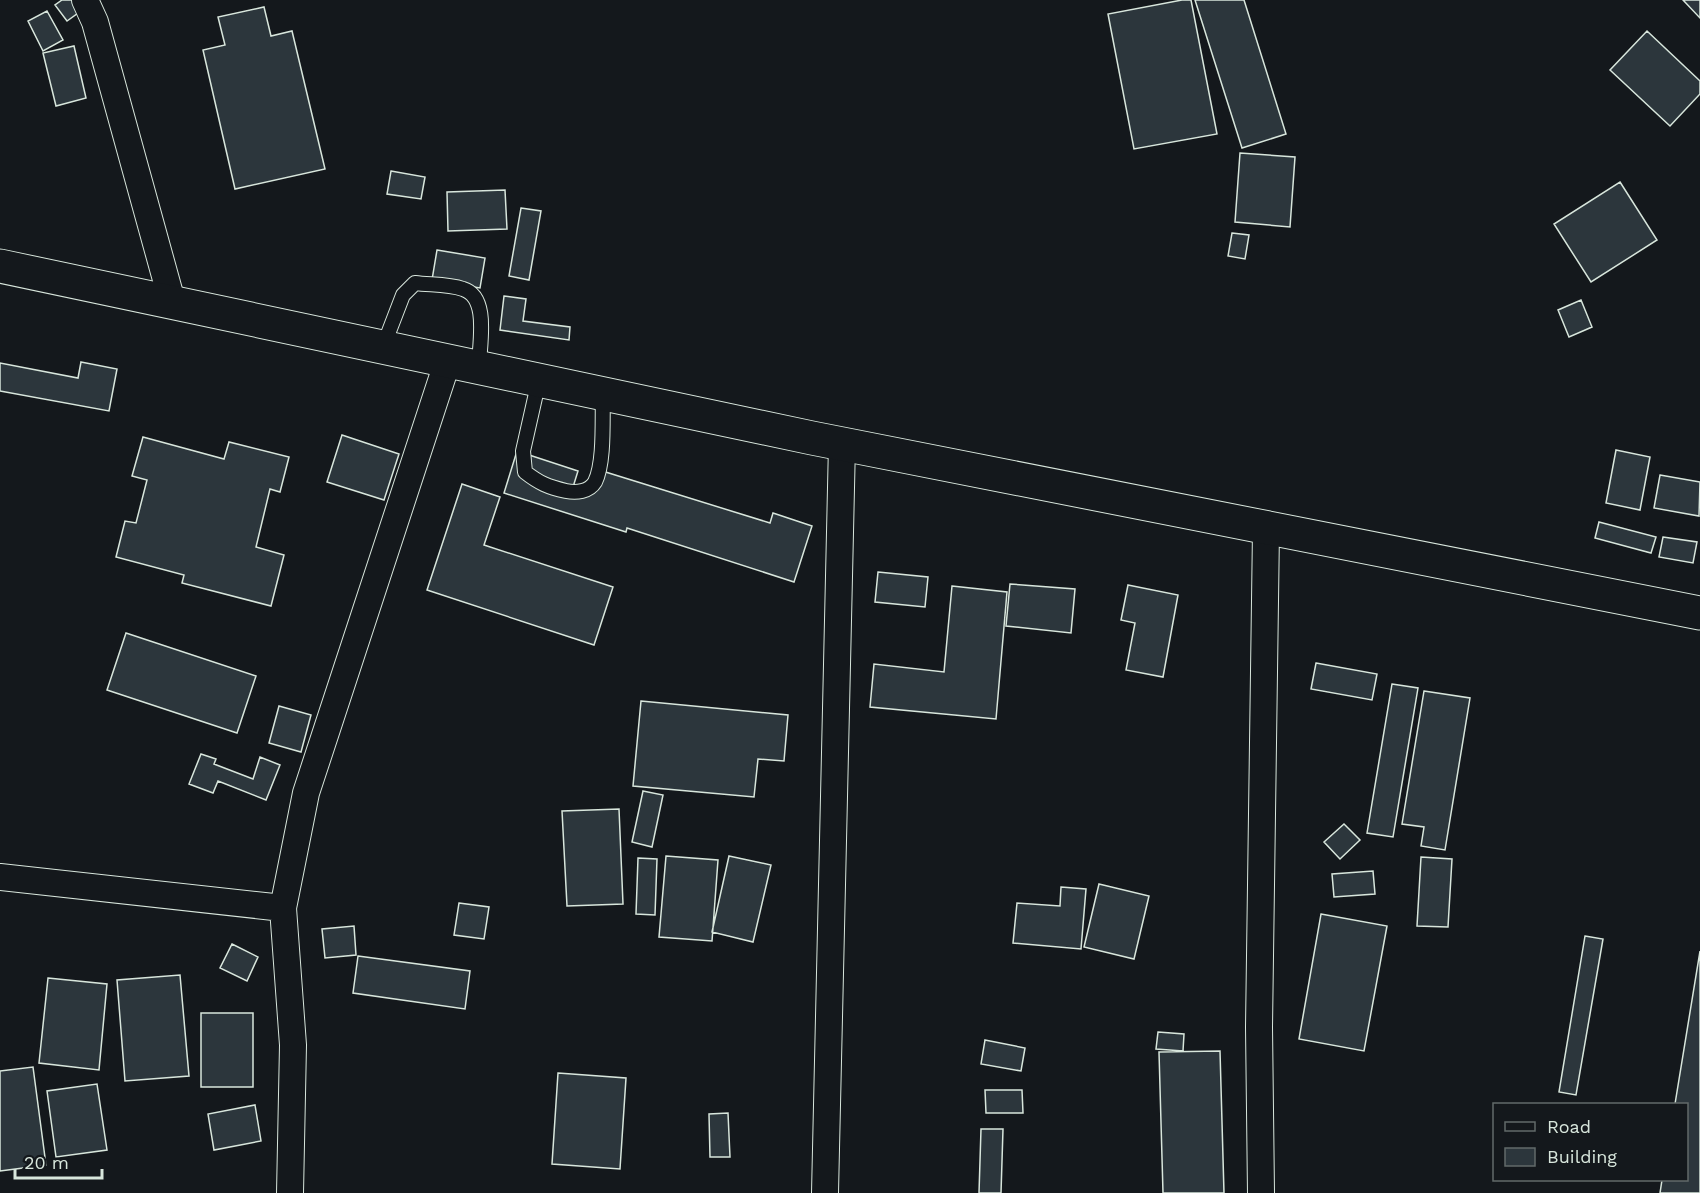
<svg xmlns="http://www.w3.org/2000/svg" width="1700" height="1193" font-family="'Work Sans',sans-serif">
	<rect width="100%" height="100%" fill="#14181c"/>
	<path fill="#2c363c" stroke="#d8e6dc" stroke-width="1.5" d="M62 0H79L85 8 67 21 55 5Z
		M1182 0H1191L1217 134 1134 149 1108 14Z
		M1195 0H1244L1286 134 1242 148Z
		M1683 0H1700V18Z
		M264 7 271 36 292 31 325 169 235 189 203 50 225 45 218 17Z
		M47 11 63 40 43 51 28 21Z
		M1647 31 1700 81V94L1670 126 1610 70Z
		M74 46 86 98 56 106 43 53Z
		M1240 153 1295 157 1290 227 1235 222Z
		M391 171 425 177 421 199 387 194Z
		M1620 182 1657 240 1591 282 1554 224Z
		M505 190 507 229 448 231 447 192Z
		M521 208 541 211 529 280 509 276Z
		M1232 233 1249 235 1245 259 1228 256Z
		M437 250 485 258 480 288 432 280Z
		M504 296 526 299 523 321 570 327 569 340 500 330Z
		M1581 300 1592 327 1569 337 1558 310Z
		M81 362 117 369 109 411 0 391V363L78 378Z
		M342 435 399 454 384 500 327 482Z
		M143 437 224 459 229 442 289 457 280 492 270 489 256 547 284 555 271 606 182 583 184 575 116 557 125 521 136 523 147 480 132 476Z
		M1616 450 1650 457 1640 510 1606 503Z
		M517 451 578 471 573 487 591 493 599 470 770 523 773 513 812 526 794 582 627 528 626 532 504 493Z
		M1660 475 1700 482 1699 516 1654 508Z
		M462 484 500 497 484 545 613 587 594 645 427 590Z
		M1599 522 1656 537 1651 553 1595 538Z
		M1663 537 1697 542 1693 563 1659 557Z
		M878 572 928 577 925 607 875 602Z
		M1010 584 1075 589 1071 633 1006 626Z
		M1128 585 1178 595 1163 677 1126 670 1135 623 1121 620Z
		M952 586 1007 592 996 719 870 707 874 664 944 672Z
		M126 633 256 676 237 733 107 690Z
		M1316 663 1377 674 1372 700 1311 689Z
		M1392 684 1418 688 1393 837 1367 833Z
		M1424 691 1470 698 1445 850 1421 846 1424 827 1402 824Z
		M641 701 788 715 784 761 758 759 754 797 633 786Z
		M279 706 311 715 301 752 269 743Z
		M201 754 216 759 214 764 253 779 260 757 280 765 266 800 218 781 213 793 189 784Z
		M643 791 663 795 652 847 632 842Z
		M619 809 623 904 567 906 562 811Z
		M1344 824 1360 840 1340 859 1324 842Z
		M666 856 718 860 712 941 659 937Z
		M729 856 771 865 753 942 712 932Z
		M1421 857 1452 859 1448 927 1417 926Z
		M638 858 657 859 655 915 636 914Z
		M1373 871 1375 894 1334 897 1332 874Z
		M1099 884 1149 896 1134 959 1084 947Z
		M1061 887 1086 889 1081 949 1013 943 1017 903 1060 906Z
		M459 903 489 907 484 939 454 935Z
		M1321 914 1387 926 1364 1051 1299 1039Z
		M354 926 356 955 325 958 322 929Z
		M1585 936 1603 939 1576 1095 1559 1092Z
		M232 944 258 957 247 981 220 968Z
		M1700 951V1193H1660L1662 1180H1686V1104H1675Z
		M358 956 470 971 465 1009 353 993Z
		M180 975 189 1076 125 1081 117 980Z
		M48 978 107 984 99 1070 39 1063Z
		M201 1013H253V1087H201Z
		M1158 1032 1184 1034 1183 1051 1156 1049Z
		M985 1040 1025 1048 1021 1071 981 1064Z
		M1220 1051 1224 1193H1163L1159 1052Z
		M33 1067 46 1165 0 1171V1071Z
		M558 1073 626 1078 620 1169 552 1164Z
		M97 1084 107 1150 56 1157 47 1091Z
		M985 1090H1022L1023 1113H986Z
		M255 1105 261 1141 214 1150 208 1114Z
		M728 1113 730 1157H710L709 1114Z
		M981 1129H1003L1001 1193H979Z"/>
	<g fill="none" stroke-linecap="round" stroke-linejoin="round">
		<defs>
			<path id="service" d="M383 347 403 295 415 283C430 285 448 284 463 289 490 297 479 345 479 367
				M539 380 523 451 525 472C539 483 548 487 566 491 576 493 589 492 595 482 605 462 602 417 603 394"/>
			<path id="minor" d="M85 0 95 22 173 305
				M0 877 283 908
				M290 1193 293 1045 283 908 306 793 448 360
				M825 1193 842 444
				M1261 1193 1259 1027 1266 530"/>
			<path id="secondary" d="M0 266 812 438 1700 613"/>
		</defs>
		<use href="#service" stroke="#d8e6dc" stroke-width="16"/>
		<use href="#minor" stroke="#d8e6dc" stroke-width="28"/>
		<use href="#secondary" stroke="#d8e6dc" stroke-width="35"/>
		<use href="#service" stroke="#14181c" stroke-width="14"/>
		<use href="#minor" stroke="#14181c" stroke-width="26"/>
		<use href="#secondary" stroke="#14181c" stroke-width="33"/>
	</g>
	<rect x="1493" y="1103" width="195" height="78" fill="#14181c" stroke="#626a69" stroke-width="1.5"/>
	<rect x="1505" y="1122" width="30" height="9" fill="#14181c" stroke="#626a69" stroke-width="1.5"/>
	<text x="1547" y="1133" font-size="18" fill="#d8e6dc">Road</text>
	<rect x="1505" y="1148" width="30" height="18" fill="#2c363c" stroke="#626a69" stroke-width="1.5"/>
	<text x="1547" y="1163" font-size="18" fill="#d8e6dc">Building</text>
	<path d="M15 1169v9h87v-9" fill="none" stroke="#d8e6dc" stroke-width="3"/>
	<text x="24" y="1169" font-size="18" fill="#d8e6dc" stroke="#14181c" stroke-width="4.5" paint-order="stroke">20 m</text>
</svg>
